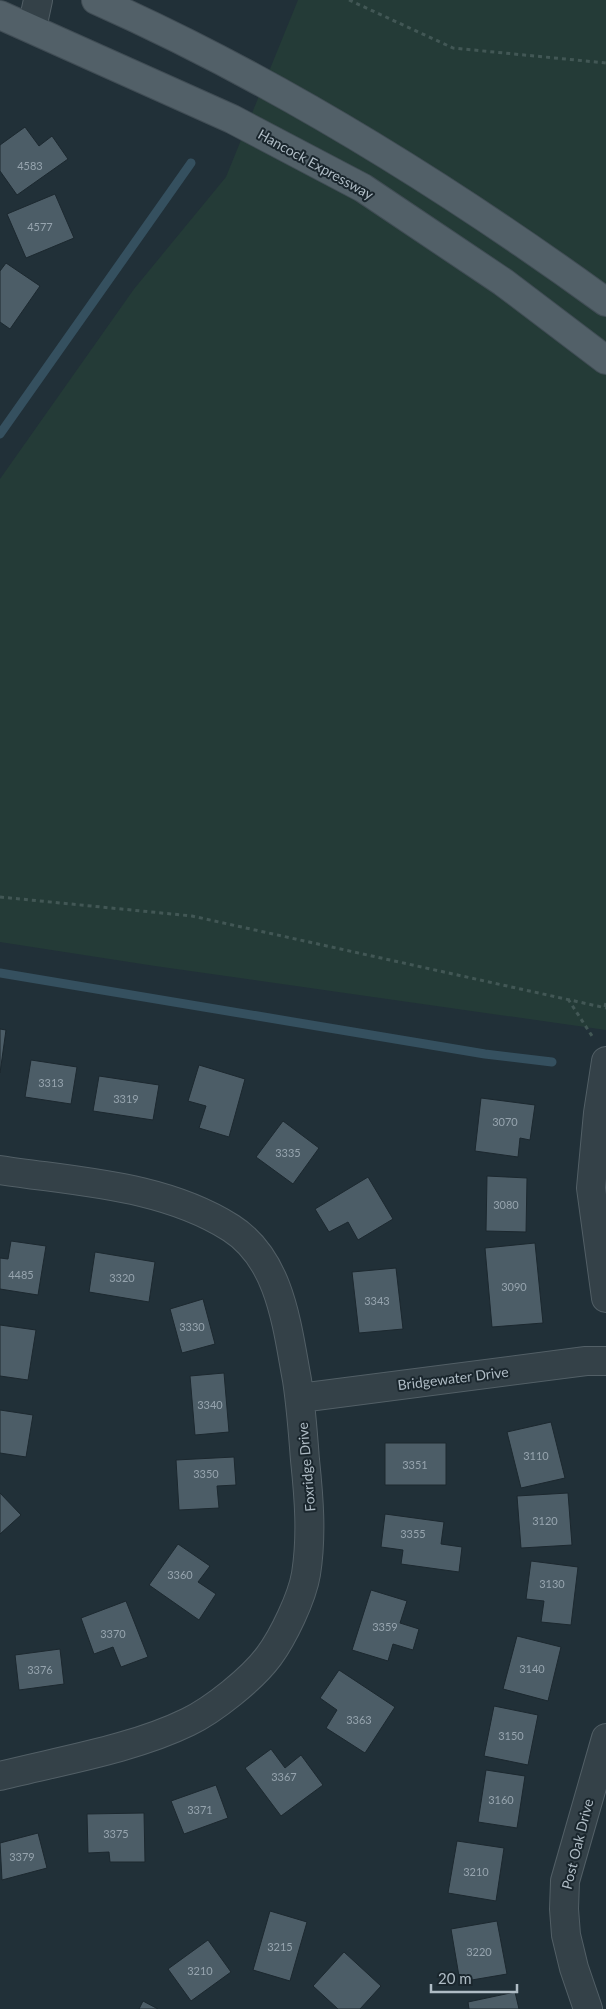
<svg xmlns="http://www.w3.org/2000/svg" width="606" height="2009" font-family="Lato,sans-serif">
	<rect width="100%" height="100%" fill="#213038"/>
	<path fill="#243b37" d="M298 0H606V1030L155 966 0 942V479L134 289 226 177Z"/>
	<g fill="none" stroke-linecap="round" stroke-linejoin="round">
		<path stroke="#35505f" stroke-width="9" d="M0 434 191 163
			M0 973 485 1054 552 1062"/>
	</g>
	<path fill="#4c5d67" stroke="#1c282f" d="M25 127 39 146 52 136 68 159 17 195 0 171V145Z
		M55 194 74 238 26 258 7 214Z
		M6 263 40 286 10 329 0 322V271Z
		M0 1029 6 1030 0 1073Z
		M31 1060 77 1067 71 1104 25 1097Z
		M199 1065 245 1079 229 1137 199 1128 206 1106 188 1101Z
		M99 1076 159 1085 153 1120 93 1111Z
		M481 1098 535 1105 530 1140 520 1138 518 1157 475 1151Z
		M283 1121 319 1148 293 1184 256 1157Z
		M487 1176 527 1178 526 1232 486 1231Z
		M368 1177 393 1219 358 1240 348 1222 329 1232 315 1209Z
		M11 1241 46 1246 38 1295 0 1289V1258L8 1259Z
		M535 1243 543 1323 492 1327 485 1248Z
		M95 1252 155 1262 149 1302 89 1292Z
		M396 1268 403 1329 359 1333 352 1272Z
		M203 1299 215 1344 182 1353 170 1309Z
		M0 1325 36 1330 28 1380 0 1376Z
		M224 1373 229 1432 195 1435 190 1376Z
		M0 1410 33 1415 26 1457 0 1453Z
		M551 1422 565 1478 521 1488 507 1432Z
		M385 1443H446V1485H385Z
		M234 1457 236 1485 217 1486 219 1508 179 1510 176 1460Z
		M0 1493 21 1515 0 1534Z
		M568 1493 572 1545 521 1548 517 1496Z
		M385 1514 444 1522 441 1544 462 1547 459 1572 401 1564 403 1550 381 1547Z
		M178 1544 210 1566 198 1582 216 1594 199 1620 149 1585Z
		M531 1561 578 1567 571 1625 541 1622 544 1601 526 1599Z
		M371 1590 407 1601 400 1623 419 1629 413 1650 393 1644 388 1661 352 1650Z
		M126 1601 148 1657 121 1667 113 1647 94 1654 81 1618Z
		M517 1636 561 1647 548 1701 503 1689Z
		M60 1649 64 1684 19 1690 15 1655Z
		M339 1670 395 1707 365 1753 326 1728 337 1710 320 1698Z
		M494 1706 538 1715 528 1765 484 1756Z
		M271 1749 285 1768 301 1755 323 1785 281 1816 245 1768Z
		M486 1770 525 1776 517 1828 478 1822Z
		M216 1785 228 1818 184 1834 171 1801Z
		M144 1813 145 1862H110L109 1852 88 1853 87 1814Z
		M38 1833 47 1868 2 1880 0 1843Z
		M457 1841 504 1848 496 1901 448 1893Z
		M270 1911 307 1922 290 1981 253 1970Z
		M497 1921 507 1974 460 1982 451 1929Z
		M208 1940 231 1972 191 2001 168 1969Z
		M344 1952 381 1986 360 2009H338L313 1986Z
		M515 1992 519 2009H469L468 2002Z
		M143 2001 158 2009H139Z"/>
	<g fill="none" stroke-linecap="round" stroke-linejoin="round">
		<defs>
			<path id="street" d="M32 28 38 0
				M606 1061 598 1113 591 1188 606 1298
				M0 1170C78 1182 163 1185 231 1228 281 1260 287 1327 297 1380 301 1406 303 1433 305 1460 309 1498 312 1536 306 1574 302 1598 283 1637 269 1656 252 1679 213 1710 188 1722 133 1749 59 1761 0 1776
				M300 1398 586 1361H606
				M588 2009 574 1968 566 1935 564 1909 565 1881 606 1738"/>
			<path id="primary" d="M96 0C276 80 446 186 606 302
				M0 15 232 119 363 188 503 282 606 360"/>
		</defs>
		<use href="#street" stroke="#525f66" stroke-width="30"/>
		<use href="#primary" stroke="#414d55" stroke-width="30"/>
		<path stroke="#425755" stroke-width="3" stroke-dasharray="4 4" stroke-linecap="butt" d="M349 0 453 48 606 63
			M0 897 192 916 606 1008
			M568 999 592 1036
			M605 1007 606 1002"/>
		<use href="#street" stroke="#344148" stroke-width="28"/>
		<use href="#primary" stroke="#526068" stroke-width="28"/>
	</g>
	<g text-anchor="middle" dominant-baseline="central" stroke-width="4" stroke-linejoin="round" paint-order="stroke">
		<g font-size="11" fill="#96a4ae">
			<text x="30" y="165">4583</text>
			<text x="40" y="226">4577</text>
			<text x="51" y="1082">3313</text>
			<text x="126" y="1098">3319</text>
			<text x="505" y="1121">3070</text>
			<text x="288" y="1152">3335</text>
			<text x="506" y="1204">3080</text>
			<text x="21" y="1274">4485</text>
			<text x="122" y="1277">3320</text>
			<text x="514" y="1286">3090</text>
			<text x="377" y="1300">3343</text>
			<text x="192" y="1326">3330</text>
			<text x="210" y="1404">3340</text>
			<text x="536" y="1455">3110</text>
			<text x="415" y="1464">3351</text>
			<text x="206" y="1473">3350</text>
			<text x="545" y="1520">3120</text>
			<text x="413" y="1533">3355</text>
			<text x="180" y="1574">3360</text>
			<text x="552" y="1583">3130</text>
			<text x="385" y="1626">3359</text>
			<text x="113" y="1633">3370</text>
			<text x="532" y="1668">3140</text>
			<text x="40" y="1669">3376</text>
			<text x="359" y="1719">3363</text>
			<text x="511" y="1735">3150</text>
			<text x="284" y="1776">3367</text>
			<text x="501" y="1799">3160</text>
			<text x="200" y="1809">3371</text>
			<text x="116" y="1833">3375</text>
			<text x="22" y="1856">3379</text>
			<text x="476" y="1871">3210</text>
			<text x="280" y="1946">3215</text>
			<text x="479" y="1951">3220</text>
			<text x="200" y="1970">3210</text>
		</g>
		<g font-size="14" fill="#afbcc5" stroke="#1a262d">
			<text transform="translate(316 164) rotate(29)">Hancock Expressway</text>
			<text transform="translate(453 1378) rotate(-7)">Bridgewater Drive</text>
			<text transform="translate(306 1467) rotate(-95)">Foxridge Drive</text>
			<text transform="translate(577 1844) rotate(-76)">Post Oak Drive</text>
		</g>
	</g>
	<path d="M431 1984v8h86v-8" fill="none" stroke="#afbcc5" stroke-width="2.5"/>
	<text x="438" y="1984" font-size="15" fill="#afbcc5" stroke="#1a262d" stroke-width="4" paint-order="stroke">20 m</text>
</svg>
